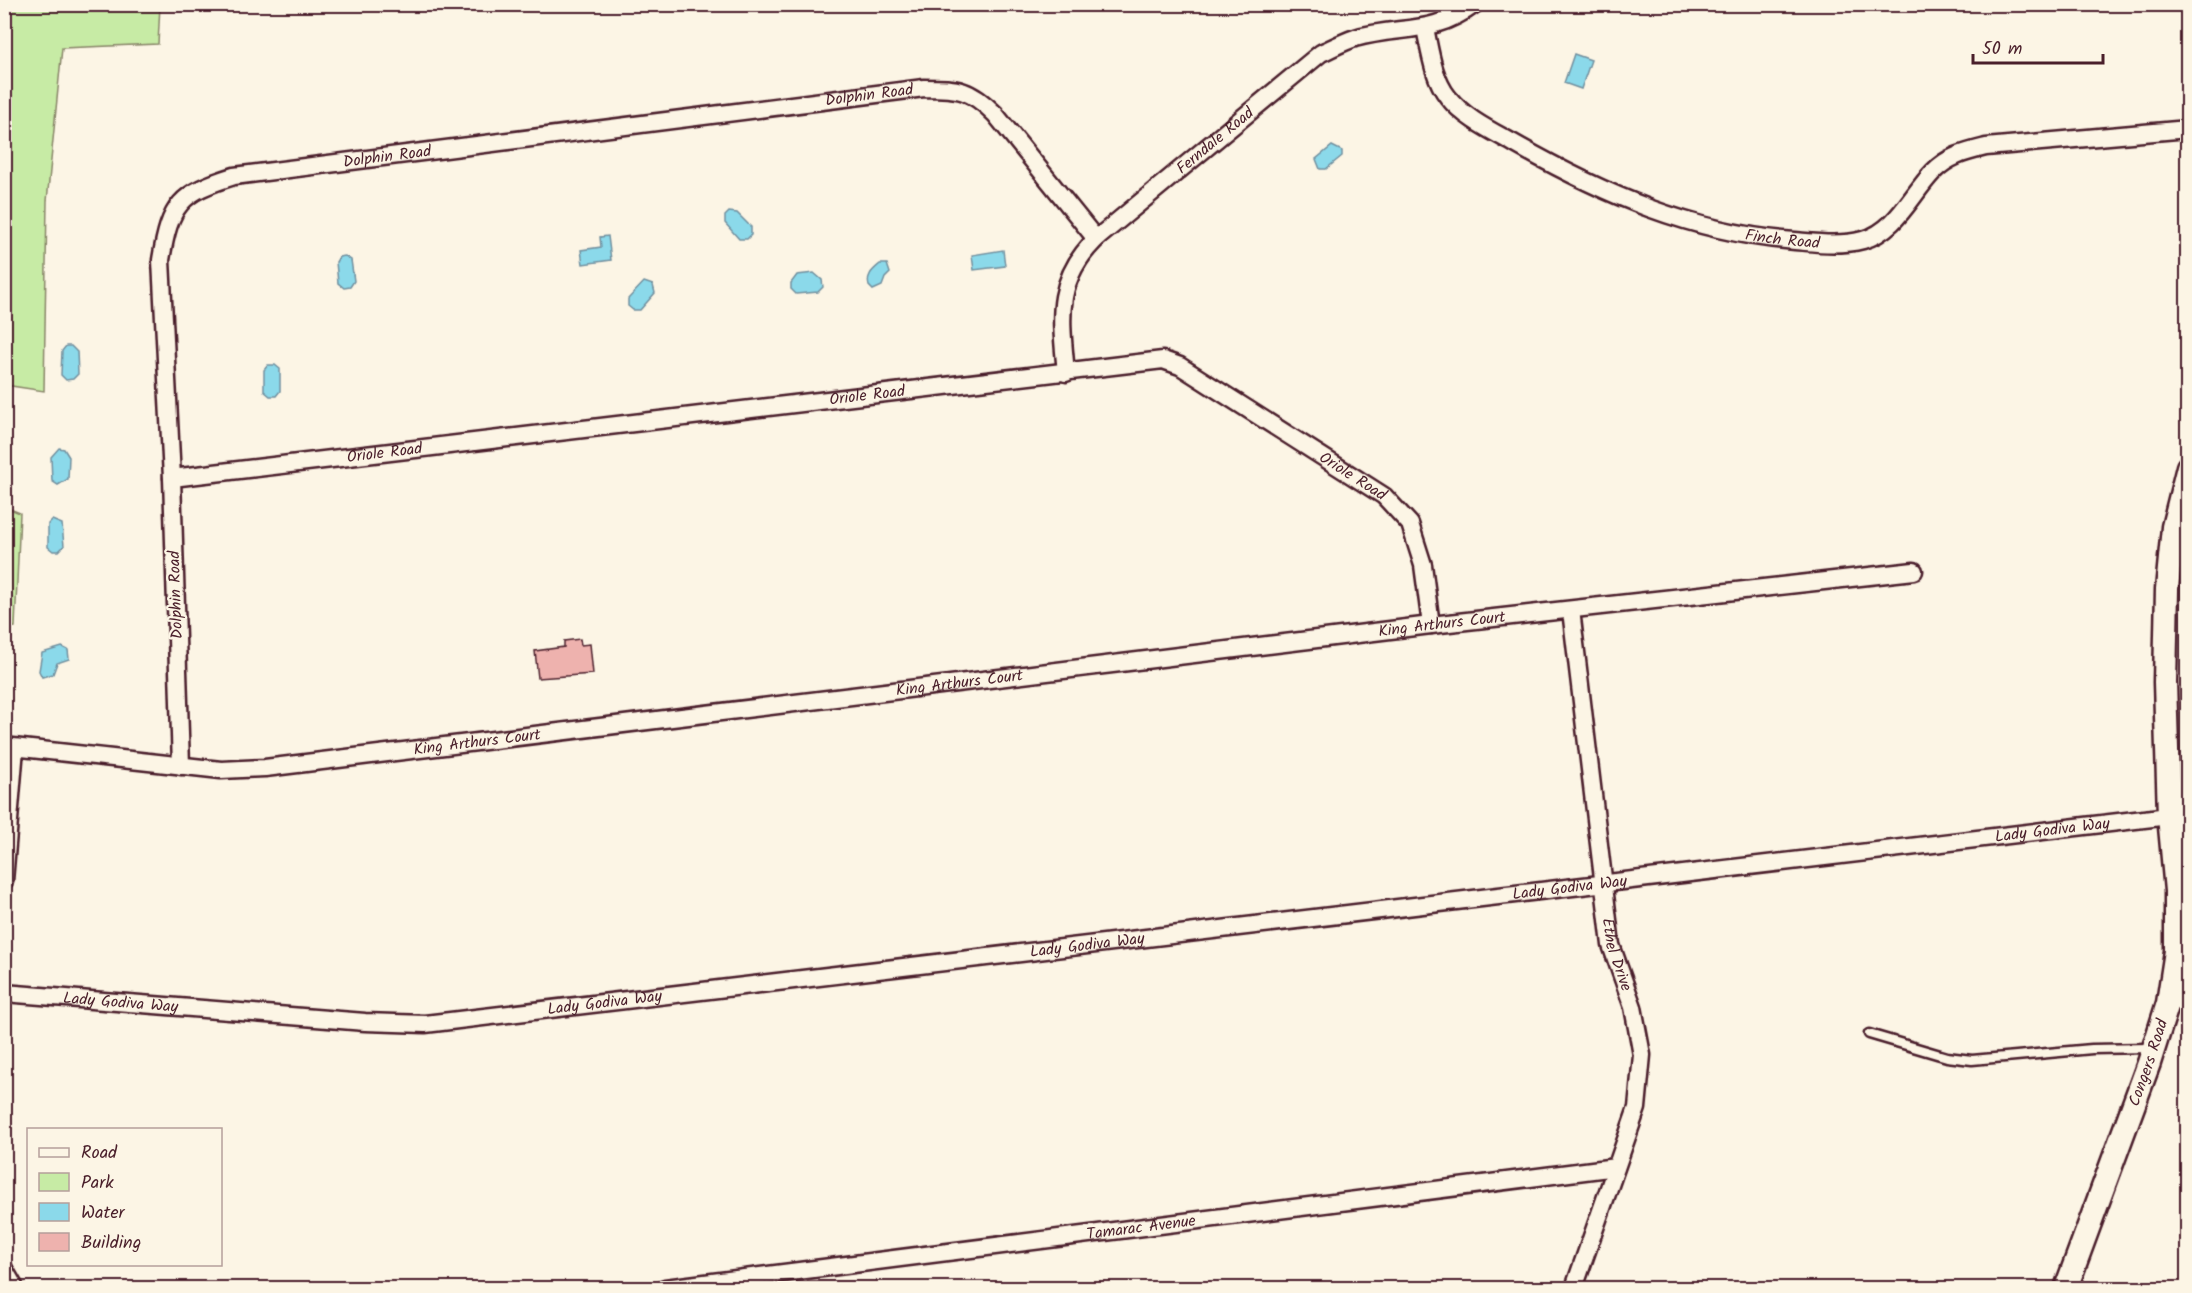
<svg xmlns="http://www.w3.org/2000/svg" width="2192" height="1293" font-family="Kalam,sans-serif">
	<rect width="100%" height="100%" fill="#fcf5e5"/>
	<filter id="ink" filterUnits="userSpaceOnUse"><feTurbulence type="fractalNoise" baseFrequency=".0167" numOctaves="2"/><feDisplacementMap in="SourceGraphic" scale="12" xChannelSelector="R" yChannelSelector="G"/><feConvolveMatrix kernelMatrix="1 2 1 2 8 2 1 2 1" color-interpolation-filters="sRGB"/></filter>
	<g filter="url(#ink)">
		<path fill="#c7eba5" stroke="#888568" stroke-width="1.5" d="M4 5H160L158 44 62 48 47 201 44 391 5 385Z
			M5 507 20 513 15 627 5 628Z"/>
		<path fill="#8bd9ea" stroke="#718f9e" stroke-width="1.5" d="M1574 54 1591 60 1581 89 1564 83Z
			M1332 146 1342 151V156L1326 169H1320L1316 159Z
			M729 212 737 213 751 227V235L747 239H739L725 223V216Z
			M608 236 611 260 583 264 581 250 601 247 600 237Z
			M1003 250 1005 266 974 270 972 255Z
			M345 256 351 260 354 281 350 287 344 288 338 283 336 262 339 257Z
			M880 264H887L890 273 885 278 882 286 873 290 869 286C866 275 873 270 880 264Z
			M814 273 822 280 823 287 818 292 796 294 791 289V283L797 275Z
			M644 282 653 285 655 293 640 310H633L628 306V299Z
			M66 346H71L77 352 78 374 73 379 66 380 61 375 62 351Z
			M268 365H275L280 369V391L276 396H270L264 391V370Z
			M59 448 64 449 69 457 68 479 58 485 52 481 51 457Z
			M52 520 62 524 64 546 59 551H53L48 547V524Z
			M62 647 68 650 69 659 57 663 53 674 42 677 39 671 42 653Z"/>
		<path fill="#eeb2ae" stroke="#4a1f2b" stroke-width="1.5" d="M580 639 581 645 590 644 593 674 538 678 535 651 564 647V641Z"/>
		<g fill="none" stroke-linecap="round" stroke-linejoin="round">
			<defs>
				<path id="lane" d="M1869 1034 1947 1057 1972 1060 2092 1049 2150 1048"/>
				<g id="street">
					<path id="s1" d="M1425 28C1430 51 1433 78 1448 97 1464 118 1492 131 1515 144 1603 194 1692 233 1795 241 1818 243 1840 246 1863 240 1896 231 1911 195 1933 172 1948 156 1966 152 1986 147L2188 129"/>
					<path id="s2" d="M1066 373C1061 318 1054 281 1096 239L1321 53C1332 48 1343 42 1355 38 1400 25 1432 36 1475 4"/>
					<path id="s3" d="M172 478 1163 360 1180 366 1384 496 1410 524 1423 565 1431 625"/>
					<path id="s4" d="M1571 610 1611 945 1633 1007 1642 1055 1637 1108 1574 1288"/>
					<path id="s5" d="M4 746 221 770 265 768 1431 625 1914 571"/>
					<path id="s6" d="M181 766 172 478 161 260C170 204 180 193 234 176L924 88C959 88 970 89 995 114L1096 239"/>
					<path d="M4 881 15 748"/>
					<path id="s7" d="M4 993 365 1022 425 1024 2169 816 2188 817"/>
					<path d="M4 1269 15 1288"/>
					<path id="s8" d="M665 1288 1616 1167"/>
				</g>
				<g id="secondary">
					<path id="s9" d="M2066 1288 2149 1063 2168 1003 2176 951V891L2169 816 2165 682 2167 589 2173 527 2188 467"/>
				</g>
			</defs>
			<use href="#lane" stroke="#4a1f2b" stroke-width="13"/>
			<use href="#street" stroke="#4a1f2b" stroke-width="21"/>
			<use href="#secondary" stroke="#4a1f2b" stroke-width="27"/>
			<use href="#lane" stroke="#fcf5e5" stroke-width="8"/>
			<use href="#street" stroke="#fcf5e5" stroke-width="16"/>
			<use href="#secondary" stroke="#fcf5e5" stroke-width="22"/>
		</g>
	</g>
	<g text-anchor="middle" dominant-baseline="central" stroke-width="4.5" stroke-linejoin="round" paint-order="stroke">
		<g font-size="16" fill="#4a1f2b" stroke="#fcf5e5">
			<text stroke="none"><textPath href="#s6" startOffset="1268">Dolphin Road</textPath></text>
			<text stroke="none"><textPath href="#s2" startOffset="298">Ferndale Road</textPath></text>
			<text stroke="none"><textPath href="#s6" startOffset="782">Dolphin Road</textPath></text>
			<text stroke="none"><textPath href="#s1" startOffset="442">Finch Road</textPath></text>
			<text stroke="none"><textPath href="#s3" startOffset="700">Oriole Road</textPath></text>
			<text stroke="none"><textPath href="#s3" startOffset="214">Oriole Road</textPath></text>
			<text stroke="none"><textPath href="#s3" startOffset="1221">Oriole Road</textPath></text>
			<text transform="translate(176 595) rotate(-92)">Dolphin Road</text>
			<text stroke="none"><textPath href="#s5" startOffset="1448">King Arthurs Court</textPath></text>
			<text stroke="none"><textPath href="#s5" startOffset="962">King Arthurs Court</textPath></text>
			<text stroke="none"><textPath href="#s5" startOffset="476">King Arthurs Court</textPath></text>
			<text stroke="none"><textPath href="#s7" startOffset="2061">Lady Godiva Way</textPath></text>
			<text stroke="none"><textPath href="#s7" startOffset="1575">Lady Godiva Way</textPath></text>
			<text stroke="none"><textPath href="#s7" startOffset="1089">Lady Godiva Way</textPath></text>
			<text stroke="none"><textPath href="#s4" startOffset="348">Ethel Drive</textPath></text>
			<text stroke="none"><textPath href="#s7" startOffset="117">Lady Godiva Way</textPath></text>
			<text stroke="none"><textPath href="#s7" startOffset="603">Lady Godiva Way</textPath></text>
			<text stroke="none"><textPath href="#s9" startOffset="240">Congers Road</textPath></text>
			<text stroke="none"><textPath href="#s8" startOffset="480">Tamarac Avenue</textPath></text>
		</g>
	</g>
	<rect width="2192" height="1293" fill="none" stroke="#fcf5e5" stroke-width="24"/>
	<rect x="12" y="12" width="2168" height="1269" fill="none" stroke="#4a1f2b" stroke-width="2" filter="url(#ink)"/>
	<rect x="27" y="1128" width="195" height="138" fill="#fcf5e5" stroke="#b59f9b" stroke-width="1.5"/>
	<rect x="39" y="1148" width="30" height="9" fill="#fcf5e5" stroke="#b59f9b" stroke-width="1.5"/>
	<text x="81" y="1158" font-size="18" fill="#4a1f2b">Road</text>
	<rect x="39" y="1173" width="30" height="18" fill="#c7eba5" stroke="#b59f9b" stroke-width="1.5"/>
	<text x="81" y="1188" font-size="18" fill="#4a1f2b">Park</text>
	<rect x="39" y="1203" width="30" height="18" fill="#8bd9ea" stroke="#b59f9b" stroke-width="1.5"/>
	<text x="81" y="1218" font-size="18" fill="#4a1f2b">Water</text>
	<rect x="39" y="1233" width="30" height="18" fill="#eeb2ae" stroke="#b59f9b" stroke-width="1.5"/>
	<text x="81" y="1248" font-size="18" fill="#4a1f2b">Building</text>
	<path d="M1973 54v9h130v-9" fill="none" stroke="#4a1f2b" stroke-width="3"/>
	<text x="1982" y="54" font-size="18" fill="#4a1f2b" stroke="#fcf5e5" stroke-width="4.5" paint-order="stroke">50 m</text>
</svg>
